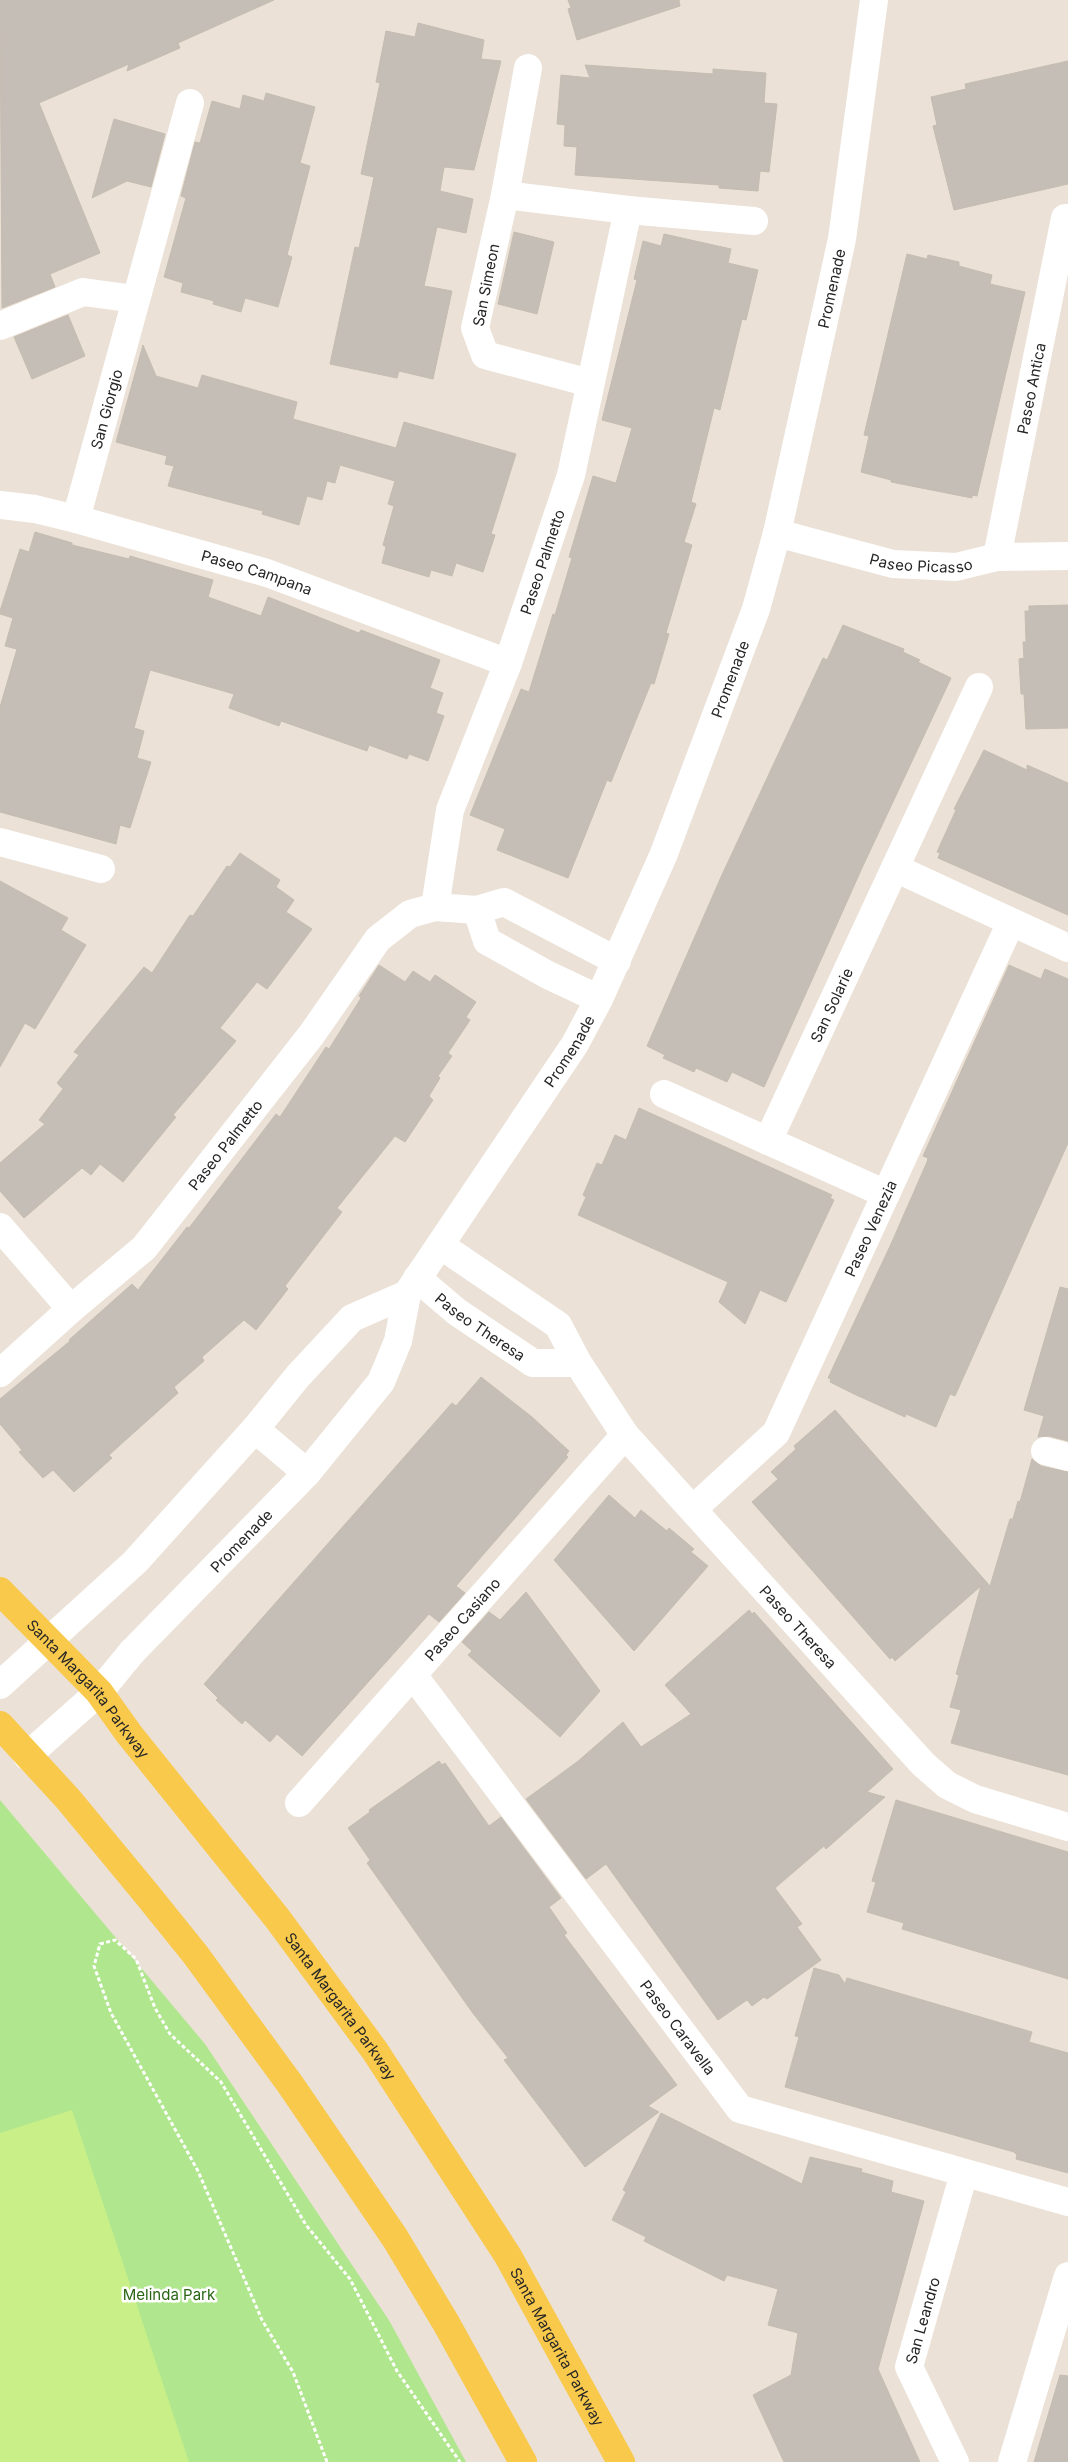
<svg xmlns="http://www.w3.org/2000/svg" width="1068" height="2462" font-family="Inter,sans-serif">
	<rect width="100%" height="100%" fill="#ebe1d6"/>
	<path fill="#b0e68e" d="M0 1800 205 2044 390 2322 466 2462H0Z"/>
	<path fill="#c8ef88" d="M72 2110 189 2462H0V2133Z"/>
	<path fill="#c5beb6" stroke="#c5bdb0" d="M0 0H274L178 43 180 48 127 71 129 64 39 103 100 253 50 274 55 287 2 308Z
		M568 0H679L680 6 577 40 568 9 571 8Z
		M418 23 484 40 481 59 501 61 474 170 444 167 440 191 473 199 466 233 437 227 424 286 452 291 433 379 399 371 397 378 330 364 355 247 359 248 374 177 361 174 380 83 376 82 386 31 415 37Z
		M1068 61V184L954 210 933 126 937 125 931 97 966 89 965 84Z
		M585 65 713 74V69L766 73 764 103 777 104 769 172 760 171 758 191 719 188V185L575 175 577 147 564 146 565 125 557 124 561 75 590 78Z
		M266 93 315 107 300 163 310 166 287 255 292 257 278 307 245 298 241 312 213 304 214 301 181 292 183 283 164 277 186 198 181 196 195 142 200 143 212 101 240 109 243 95 264 101Z
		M114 119 165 134 151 187 127 181 92 198Z
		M514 232 554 242 537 314 498 304Z
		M664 234 731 249 728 263 758 270 746 320 742 319 720 410 714 408 691 502 696 504 684 542 692 545 666 633 669 634 654 684 651 683 611 782 607 780 568 878 497 850 505 829 470 815 521 689 529 692 553 614 555 615 572 558 569 557 593 476 616 483 632 428 602 420 637 280 634 279 643 241 661 246Z
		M907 254 927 259 928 255 959 262V266L992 275 990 284 1025 292 977 496 972 495V498L891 482V480L861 472 869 436 864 435Z
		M68 315 85 356 32 379 14 337Z
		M143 345 156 376 198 388 202 375 297 402 293 419 396 448 404 422 516 454 491 534 495 535 483 572 456 563 452 576 431 570 429 577 382 563 386 547 383 545 394 506 388 504 395 481 340 465 335 483 327 481 322 500 307 496 299 525 262 514 263 511 168 486 174 466 165 464 167 456 116 442Z
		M35 532 72 543V545L129 559 130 556 213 580 208 597 261 616 268 597 359 633 361 630 440 660 430 688 443 693 436 713 444 716 428 761 409 754 407 759 369 745 367 751 281 721 279 726 229 708 234 694 150 670 134 728 144 731 137 758 151 762 130 828 120 825 116 844 0 812V707L17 649 5 646 13 618 0 614V611L20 549 29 552Z
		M1068 605V728L1026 729 1024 694H1021L1019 659 1024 658 1023 642H1026L1025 611H1029V606Z
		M843 625 904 649 903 652 920 660 918 662 951 678 862 868 764 1087 732 1072 727 1082 696 1068 694 1072 663 1058 665 1055 647 1046 721 877 823 658 827 660Z
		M984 750 1027 770V765L1068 783V915L938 858 940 853 937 852 956 810 954 809Z
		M240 853 280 880 276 887 294 900 286 912 312 929 267 989 257 982 220 1028 236 1041 173 1115 176 1117 123 1182 100 1164 91 1175 82 1168 24 1218 0 1191V1163L45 1124 39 1120 63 1089 57 1083 79 1055 74 1052 144 967 152 973 190 915 193 916 227 866 230 867Z
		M0 881 68 918 61 930 86 945 35 1029 25 1023 0 1067Z
		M379 965 405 982 413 971 430 982 435 975 476 1002 466 1017 470 1020 448 1053 452 1056 438 1076 440 1078 429 1096 433 1100 405 1142 395 1136 337 1208 342 1212 285 1286 288 1289 256 1330 244 1320 202 1357 204 1361 174 1387 178 1393 109 1455 112 1458 74 1492 53 1470 43 1478 19 1452 22 1450 0 1424V1399L70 1341 69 1340 132 1284 138 1290 187 1227 189 1228 276 1114 280 1117 326 1047 329 1049 361 998 359 996Z
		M1009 965 1041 979 1045 969 1068 979V1143L955 1396 950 1394 936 1427 906 1414 905 1417 854 1394 830 1382 831 1379 828 1378 891 1244 927 1162 928 1158 923 1156Z
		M639 1108 832 1195 830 1198 834 1200 786 1302 760 1290 745 1324 719 1302 728 1282 578 1215 586 1197 583 1195 597 1163 602 1165 615 1135 626 1140Z
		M1060 1287 1068 1289V1441L1049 1436 1038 1437 1044 1416 1024 1410Z
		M481 1377 532 1417 569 1451 566 1455 568 1457 456 1586 465 1593 439 1622 429 1614 302 1756 277 1734 270 1742 245 1720 242 1724 216 1700 218 1698 204 1684 452 1403 456 1406Z
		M835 1410 990 1586 1010 1519H1013L1018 1501 1020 1502 1032 1459 1041 1466 1068 1472V1775L951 1743 961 1710 950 1707 959 1675 956 1674 981 1586 895 1661 892 1657 890 1659 752 1502 778 1479 771 1472 796 1449 794 1446Z
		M609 1495 635 1518 641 1510 667 1531 669 1528 694 1549 691 1552 708 1566 634 1651 554 1560Z
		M526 1592 600 1691 560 1737 468 1655 472 1651 462 1642 489 1612 500 1620Z
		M749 1610 752 1614 754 1612 893 1769 867 1792 885 1797 826 1849 824 1846 775 1888 802 1924 797 1927 821 1960 767 1999 764 1997 752 2006 747 2000 718 2020 606 1864 586 1879 526 1799 577 1762 623 1722 641 1747 691 1714 665 1685Z
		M439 1761 442 1765 445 1763 489 1826 501 1817 561 1898 549 1907 567 1933 564 1935 677 2085 648 2106 659 2112 585 2167 504 2060 508 2058 472 2012 367 1863 370 1860 348 1828 370 1812 369 1810Z
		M896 1800 1068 1852V1979L902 1929 904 1923 867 1912 876 1882 872 1881Z
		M814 1968 839 1975 845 1984 847 1978 1032 2032 1029 2042 1068 2053V2173L1016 2159 1017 2155 1014 2152 785 2087 799 2037 795 2036Z
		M661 2113 802 2184 810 2157 862 2169 861 2172 893 2181 891 2192 924 2201 878 2369 920 2462H784L753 2395 791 2375 798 2333 768 2325 778 2289 727 2275 724 2281 644 2241 646 2237 612 2220 626 2192 623 2190Z
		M1060 2375 1068 2376V2462H1034Z"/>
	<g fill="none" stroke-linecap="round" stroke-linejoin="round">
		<path stroke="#fff" stroke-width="3" stroke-dasharray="4 2.5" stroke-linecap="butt" d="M327 2462 293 2372 262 2320 198 2171 111 2013 94 1966 100 1944 115 1940 136 1959 155 2008 170 2034 221 2082 306 2225 350 2279 397 2371 460 2462"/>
		<g stroke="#fff" stroke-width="28">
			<path d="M528 68 505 195 475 328 485 355 590 383"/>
			<path d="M505 195 628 210 754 221"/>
			<path d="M0 326 83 292 135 299"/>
			<path id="s1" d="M0 505 35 509 76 519 267 573 508 663"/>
			<path id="s2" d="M76 519 190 103"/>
			<path id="s3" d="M777 533 893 564 956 567 997 557 1068 556"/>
			<path id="s4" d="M997 557 1065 218H1068"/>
			<path d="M0 842 101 869"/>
			<path d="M895 868 1068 948"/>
			<path d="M435 907 477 910 504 902 617 961"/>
			<path d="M477 910 487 941 548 975 599 999"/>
			<path d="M664 1094 886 1194"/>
			<path id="s5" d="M768 1141 979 687"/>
			<path d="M0 1227 71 1309"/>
			<path id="s6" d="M440 1245 558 1325 578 1363 625 1435 923 1764 947 1785 975 1799 1068 1827"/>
			<path id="s7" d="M417 1278 457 1312 533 1363H578"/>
			<path id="s8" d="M0 1373 71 1309 144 1248 312 1034 378 939 410 914 435 907 450 810 508 663 571 475 628 210"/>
			<path d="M1045 1451 1068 1457"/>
			<path id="s9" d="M693 1509 776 1433 1011 922"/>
			<path id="s10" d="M413 1675 740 2109 1068 2202"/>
			<path d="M99 1692 132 1652"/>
			<path id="s11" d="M299 1803 625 1435"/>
			<path id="s12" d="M955 2462 909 2367 964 2173"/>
			<path d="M1012 2462 1068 2276"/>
		</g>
		<g stroke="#fff" stroke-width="28">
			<path d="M255 1429 307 1473"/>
			<path id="s13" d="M132 1652 307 1473 381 1382 398 1341 407 1294 575 1044 599 999 663 856 756 609 777 533 842 239 874 0"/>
			<path d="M0 1685 135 1562 255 1429 298 1376 352 1318 407 1294"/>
			<path d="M27 1756 99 1692"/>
		</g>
		<g stroke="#f9c94c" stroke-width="28">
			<path id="s14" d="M0 1591 99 1692 129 1734 277 1918 375 2051 508 2256 621 2462"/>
			<path d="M0 1725 68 1799 145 1892 195 1954 290 2084 395 2238 446 2323 523 2462"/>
		</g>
	</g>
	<g text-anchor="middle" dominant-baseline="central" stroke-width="5" stroke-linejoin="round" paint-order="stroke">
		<g font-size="15" fill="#262626" stroke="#fff">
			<text transform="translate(486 285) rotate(-79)">San Simeon</text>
			<text stroke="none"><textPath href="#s13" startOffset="1562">Promenade</textPath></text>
			<text stroke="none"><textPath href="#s4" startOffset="172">Paseo Antica</textPath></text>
			<text stroke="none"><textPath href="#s2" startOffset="114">San Giorgio</textPath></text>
			<text stroke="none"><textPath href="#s3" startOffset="148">Paseo Picasso</textPath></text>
			<text stroke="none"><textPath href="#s8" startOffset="1008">Paseo Palmetto</textPath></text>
			<text stroke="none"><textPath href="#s1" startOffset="266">Paseo Campana</textPath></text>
			<text stroke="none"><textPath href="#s13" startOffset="1158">Promenade</textPath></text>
			<text stroke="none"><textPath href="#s5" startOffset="150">San Solarie</textPath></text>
			<text stroke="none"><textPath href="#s13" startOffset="752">Promenade</textPath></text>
			<text stroke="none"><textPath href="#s8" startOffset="322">Paseo Palmetto</textPath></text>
			<text stroke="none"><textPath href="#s9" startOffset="338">Paseo Venezia</textPath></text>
			<text stroke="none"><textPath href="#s7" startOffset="80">Paseo Theresa</textPath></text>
			<text stroke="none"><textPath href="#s13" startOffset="156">Promenade</textPath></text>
			<text stroke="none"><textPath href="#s11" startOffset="246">Paseo Casiano</textPath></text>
			<text stroke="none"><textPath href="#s6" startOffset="530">Paseo Theresa</textPath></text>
			<text stroke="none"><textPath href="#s14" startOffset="132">Santa Margarita Parkway</textPath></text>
			<text stroke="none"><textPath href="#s14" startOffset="538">Santa Margarita Parkway</textPath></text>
			<text stroke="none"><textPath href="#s10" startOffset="441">Paseo Caravella</textPath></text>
			<text stroke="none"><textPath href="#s12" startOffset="154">San Leandro</textPath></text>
			<text stroke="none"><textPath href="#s14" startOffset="942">Santa Margarita Parkway</textPath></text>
		</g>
		<g font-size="15" fill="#296614" stroke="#fff">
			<text x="169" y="2294">Melinda Park</text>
		</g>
	</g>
</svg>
